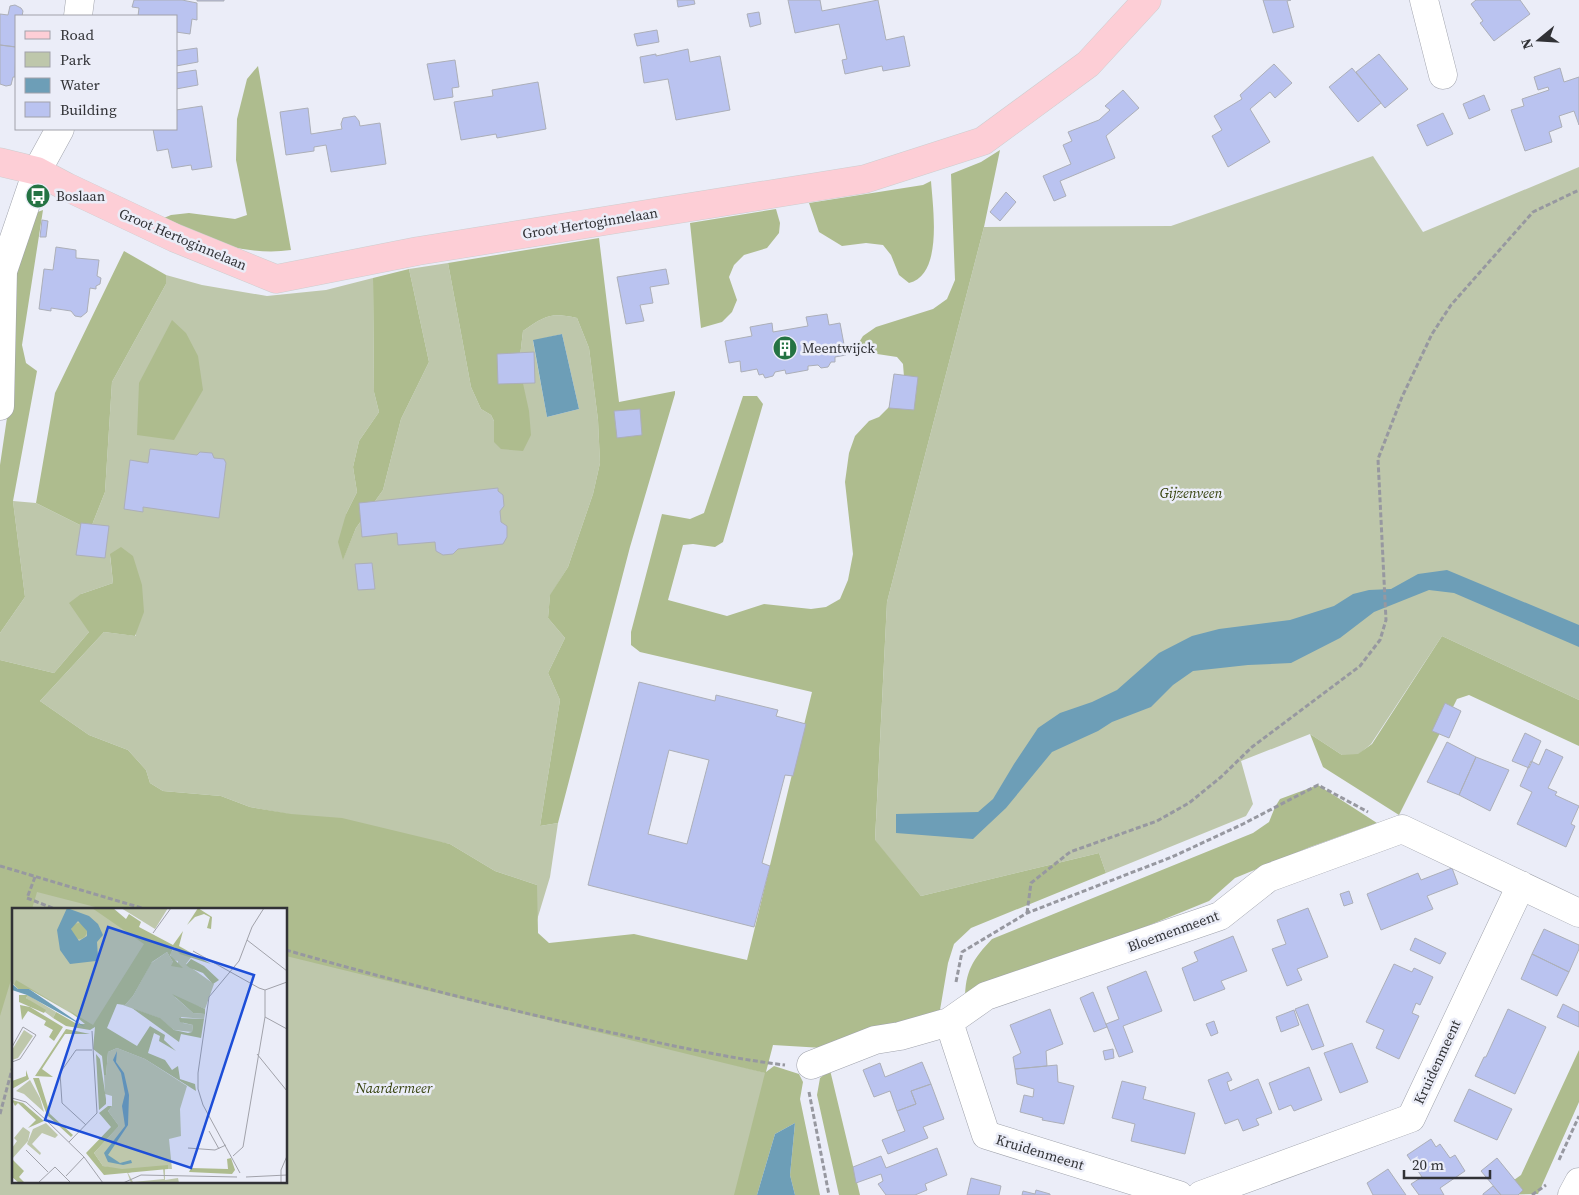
<svg xmlns="http://www.w3.org/2000/svg" width="1579" height="1195" font-family="'Source Serif 4',serif">
	<rect width="100%" height="100%" fill="#ebedf8"/>
	<path fill="#bec7ab" fill-rule="evenodd" d="M1373 156 1423 232 1579 167V700L1442 636 1371 744 1358 755H1342L1310 734 1241 761 1253 804 1246 816 1106 873 1099 853 921 896 875 841 887 602 984 227 1171 226Z
		M448 263 471 387 481 409 491 415 494 421V442L519 365 523 331C545 316 550 312 577 318L589 348 598 420 600 463 593 494 568 567 550 596 548 618 565 638 548 673 560 700 540 826 558 823 550 877 537 920V885L495 871 450 844 250 807 221 796 163 791 150 783 146 770 128 750 89 735 40 701 104 632 136 636 110 555 113 583 81 594 89 632 54 673 0 660V633L25 597 13 501 36 503 90 530 105 492 112 382 166 284V275L202 285 267 296 326 290 373 278 374 392 379 412 359 441 353 467 357 492 346 514 343 559 356 528 383 490 401 419 429 362 409 269ZM562 334 579 409 547 417 533 341Z
		M0 874 134 909H14V1181H286V948L766 1073 753 1195H0Z"/>
	<path fill="#aebc8e" d="M258 66 291 250C244 257 196 237 152 223L171 215 189 213 235 219 247 215 236 160 237 119 247 79Z
		M1000 150 984 227 887 602 875 840 921 896 1099 853 1106 873 971 928 954 944 948 963 940 1010 823 1048 773 1045 766 1072 774 1066 799 1074 803 1082 800 1099 820 1195H795L790 1175 795 1123 775 1134 757 1195H734L765 1073 286 956V909H103L37 892 32 909H14V970L0 1016V660L54 673 89 632 69 603 81 594 113 583 110 554 121 547 133 556 142 585 144 612 135 636 104 632 40 701 89 735 128 750 146 770 150 783 163 791 221 796 250 807 291 814 342 818 450 844 495 871 537 885 538 933 549 943 634 934 747 960 812 692 640 652 631 645V632L662 514 690 519 704 513 743 396H757L763 404 723 542 715 547 693 544 683 545 668 600 727 616 764 604 811 609 826 607 840 599 848 580 853 554 845 482 849 453 855 436 869 421 879 417 889 407 904 377 903 364 897 357 864 352 858 344 863 336 876 327 933 309 947 299 955 280 951 174 981 162Z
		M931 181C933 209 943 275 909 283L899 275 891 255 883 245 866 243 842 246 819 232 809 203 923 185Z
		M776 209 780 223 779 233 767 248 744 255 734 265 729 277 737 300 732 312 722 322 701 328 690 223Z
		M43 210 22 345 26 363 37 371 13 501 25 597 0 633V465L13 377 15 277 27 216Z
		M599 238 619 402 675 391V394L630 547 558 823 540 826 560 700 548 673 565 638 548 618 550 595 568 567 593 494 600 463 598 420 589 348 577 318C550 312 545 316 523 331L519 365 529 411 531 435 523 451 501 449 494 442V421L491 415 481 409 471 387 448 263Z
		M124 251 166 275V284L112 382 105 492 90 530 36 503 55 393Z
		M409 269 429 362 401 419 383 490 356 528 343 560 338 542 346 514 357 492 353 467 359 441 379 412 374 392 373 278Z
		M172 320 186 333 198 356 203 390 174 440 137 435 139 383Z
		M1442 636 1579 700V746L1469 695 1457 699 1399 815 1323 767 1310 734 1342 755 1358 754 1372 744Z
		M1318 785 1377 823 1310 847 1235 878 1209 901 965 1000C965 971 973 959 992 939L1253 833 1269 822 1275 807 1280 799Z
		M1579 1050V1102L1538 1194 1493 1195 1521 1175Z
		M830 1070 860 1195H839L817 1095 820 1078Z"/>
	<path fill="#6d9eb7" d="M562 334 579 409 547 417 533 340Z
		M1447 570 1579 625V647L1454 593 1429 590 1374 612 1340 638 1291 663 1248 665 1193 671 1173 685 1151 707 1112 722 1098 731 1052 752 1006 808 973 839 896 833V814L978 812 993 799 1014 764 1038 728 1060 713 1092 702 1117 690 1159 653 1192 636 1219 629 1290 620 1334 606 1353 594 1369 590 1391 589 1418 574Z
		M795 1123 790 1175 795 1195H757L775 1134Z"/>
	<path fill="#bac3f0" stroke="#acafb8" fill-rule="evenodd" d="M134 0H182L197 3V20L192 19 190 34 176 32V16H138L139 8 132 7Z
		M197 0H224V1H197Z
		M677 0H694L695 4 678 7Z
		M788 0H820L822 11 878 0 886 40 904 36 910 66 883 71 882 66 845 74 842 60 847 59 839 24 795 33Z
		M1263 0H1291L1287 1 1294 27 1273 33Z
		M1476 0H1520L1530 14 1494 41 1480 23 1483 21 1471 4Z
		M15 5 21 8 23 11 22 16H16V47L0 45V14L8 15 10 6Z
		M759 12 761 24 750 27 747 14Z
		M657 30 659 42 637 46 634 34Z
		M0 45 16 47 15 77H13L11 85 6 86 0 84Z
		M197 48 198 62 176 66V51Z
		M688 49 690 62 720 56 730 110 676 120 668 79 644 83 640 57 656 54V56Z
		M1379 54 1408 89 1385 108 1356 72Z
		M455 60 459 87 452 88 453 97 434 100 427 64Z
		M1274 64 1292 83 1275 98 1270 92 1250 109 1270 142 1228 167 1212 136 1222 130 1214 116 1242 99 1240 95Z
		M1352 68 1381 103 1358 122 1329 87Z
		M1560 68 1564 82 1579 77V125L1574 111 1559 116 1562 127 1549 132 1552 142 1525 151 1511 110 1524 106 1522 99 1549 90 1548 87 1538 90 1534 77Z
		M196 70 198 85 176 89V73Z
		M538 82 546 129 497 138 496 134 461 140 454 102 493 96 492 90Z
		M1123 90 1139 108 1106 136 1115 158 1060 181 1066 196 1054 201 1043 176 1071 164 1063 145 1072 141 1068 132 1099 120 1110 110 1105 106Z
		M1484 95 1490 110 1469 119 1463 104Z
		M202 106 212 167 192 170 191 165 172 168 168 149 157 151 153 129H176V110Z
		M308 108 311 134 342 129 341 124 343 118 355 116 359 121 360 126 380 123 386 164 331 172 326 145 314 147V151L286 155 280 112Z
		M1443 113 1453 134 1427 146 1417 125Z
		M1006 192 1016 202 1000 221 990 212Z
		M42 220 48 221 46 237H40Z
		M56 247 76 250V258L99 260 97 276 101 278 100 284 96 286V289L90 288 87 312 81 317 75 316 71 311 51 308V311L39 309 44 269 53 270Z
		M666 269 669 284 650 287 653 303 640 305 644 321 626 324 617 277Z
		M827 314 829 325 840 323 846 355 835 357V362H831L828 367 821 368 818 365 808 366V370L786 374 785 370 775 372 773 376 765 378 763 374 759 375 757 369 741 372 740 361 729 363 725 341 752 336 750 327 772 323 773 332 808 326 806 317Z
		M534 352 535 383 498 384 497 354Z
		M894 374 918 377 914 410 889 408Z
		M640 409 642 435 617 438 614 411Z
		M150 449 197 455 200 452 212 453 214 458 224 459 226 463 219 518 143 507V512L124 509 130 460 148 463Z
		M498 488V491L503 495 504 506 500 511 501 522 507 526V537L503 544 458 549 453 554 443 555 436 551 435 542 398 545 397 533 362 537 359 503Z
		M81 523 109 526 105 558 76 555Z
		M372 563 375 589 358 590 355 564Z
		M639 682 715 701 716 695 778 710 776 716 806 724 793 776 785 775 762 863 770 866 754 927 588 885ZM669 750 709 760 687 844 648 834Z
		M1445 703 1461 711 1449 738 1432 731Z
		M1525 733 1541 741 1529 768 1512 761Z
		M1447 742 1476 757 1459 795 1427 782Z
		M1546 749 1563 757 1548 788 1557 792 1555 795 1579 806 1571 824 1575 826 1566 847 1517 824 1532 792 1520 786 1531 761 1539 765Z
		M1476 757 1509 770 1490 811 1459 795Z
		M1452 868 1458 884 1427 896 1433 909 1381 930 1367 894 1418 873 1421 880Z
		M1349 891 1353 903 1344 906 1340 894Z
		M1308 908 1328 957 1297 969 1302 980 1287 986 1272 949 1286 944 1277 920Z
		M1544 929 1579 945V949L1569 972 1532 954Z
		M1233 936 1247 971 1221 981 1225 989 1194 1001 1182 968 1198 961 1194 952Z
		M1415 938 1446 953 1440 964 1410 950Z
		M1532 954 1569 972 1557 996 1521 979Z
		M1394 964 1412 972 1414 968 1433 977 1420 1005 1416 1003 1412 1013 1419 1016 1399 1059 1376 1048 1384 1030 1366 1022Z
		M1146 971 1162 1011 1123 1026 1133 1052 1119 1057 1106 1024 1119 1019 1107 987Z
		M1093 992 1107 1027 1094 1032 1080 998Z
		M1308 1004 1324 1046 1312 1050 1295 1009Z
		M1563 1004 1579 1012V1027L1557 1017Z
		M1050 1009 1063 1044 1046 1051 1047 1066 1015 1069 1013 1057 1021 1053 1010 1025Z
		M1508 1009 1546 1027 1515 1094 1475 1076 1484 1057H1486Z
		M1294 1010 1299 1025 1281 1032 1276 1017Z
		M1214 1021 1218 1033 1211 1036 1206 1024Z
		M1352 1043 1368 1082 1340 1093 1324 1053Z
		M1113 1049 1114 1058 1105 1060 1103 1051Z
		M922 1062 931 1084 911 1091 916 1104 897 1111 890 1091 874 1097 863 1070 880 1063 885 1077Z
		M1057 1065 1058 1082 1074 1086 1064 1124 1042 1120 1043 1118 1020 1112 1024 1095 1033 1097 1034 1089 1017 1084 1015 1069Z
		M1309 1067 1322 1100 1294 1111 1291 1105 1279 1110 1269 1083Z
		M1228 1072 1232 1080 1227 1082 1230 1091 1258 1079 1272 1113 1256 1119 1259 1125 1243 1131 1238 1119 1225 1124 1208 1080Z
		M1122 1081 1146 1087 1143 1099 1195 1113 1185 1154 1131 1141 1135 1124 1112 1118Z
		M931 1084 944 1119 923 1127 928 1138 888 1154 882 1140 905 1131 897 1111 916 1104 911 1091Z
		M1469 1089 1512 1109 1497 1140 1454 1121Z
		M1431 1139 1436 1147 1440 1144 1450 1158 1455 1155 1465 1171 1440 1188 1444 1195H1419L1411 1184 1422 1177 1407 1155Z
		M937 1148 947 1175 925 1184 927 1190 915 1195H886L878 1184 883 1181 881 1174 856 1183 853 1167 881 1156 886 1168Z
		M1497 1158 1523 1190 1518 1195H1501L1481 1171Z
		M1388 1169 1406 1195H1373L1367 1183Z
		M971 1178 1001 1186 999 1195H967Z
		M1493 1186 1501 1195H1483V1194Z
		M1036 1190 1050 1194V1195H1022L1023 1191 1035 1194Z"/>
	<g fill="none" stroke-linecap="round" stroke-linejoin="round">
		<defs>
			<path id="minor" d="M1424 0 1443 75
				M78 16 80 0
				M0 406 3 271 37 171 60 129
				M949 1022 986 1135 1179 1195
				M811 1065 875 1040 900 1036 949 1022 986 996 1220 916 1268 878 1402 829 1579 913
				M1201 1195 1411 1118 1521 885
				M1572 1195 1579 1182"/>
			<path id="major" d="M0 162 37 171 67 187 175 238 276 279 418 251 865 179 983 141 1088 64 1147 0"/>
		</defs>
		<use href="#minor" stroke="#a0a3ac" stroke-width="29"/>
		<use href="#major" stroke="#cececf" stroke-width="29"/>
		<path stroke="#9798a0" stroke-width="3" stroke-dasharray="5 2.5" stroke-linecap="butt" d="M0 866 145 909
			M35 877 27 898 55 909
			M1027 913 1031 883 1070 852 1157 821 1189 803 1221 777 1252 747 1360 666 1380 640 1386 620 1378 459 1402 397 1432 334 1451 305 1533 212 1579 190
			M286 950C394 981 503 1009 613 1033 670 1045 727 1058 785 1065
			M956 982 962 952 1027 913 1172 857 1243 824 1318 785 1368 812
			M809 1092 829 1195
			M0 1114 14 1062
			M1559 1160 1579 1116
			M1532 1195 1546 1185"/>
		<use href="#minor" stroke="#fff" stroke-width="28"/>
		<use href="#major" stroke="#fdced6" stroke-width="28"/>
	</g>
	<defs>
		<symbol id="bus-disc" viewBox="-11 -11 22 22"><circle r="9.5" fill="#247343" stroke="#ebedf8"/><path d="M-5-6H5V4H4V6H2V4H-2V6H-4V4H-5ZM-3.5-4V0h7V-4ZM-3.5 1.2v1.5H-2V1.2ZM2 1.2v1.5H3.5V1.2Z" fill="#fff"/></symbol>
		<symbol id="building-disc" viewBox="-11 -11 22 22"><circle r="9.5" fill="#247343" stroke="#ebedf8"/><path d="M-4-6H4V6H1V3H-1V6H-4ZM-2.5-4.3h1.7v1.8h-1.7ZM.8-4.3h1.7v1.8H.8ZM-2.5-1h1.7V.8h-1.7ZM.8-1h1.7V.8H.8Z" fill="#fff"/></symbol>
	</defs>
	<g fill-rule="evenodd">
		<use href="#bus-disc" x="24" y="182" width="28" height="28"/>
		<use href="#building-disc" x="771" y="334" width="28" height="28"/>
	</g>
	<g text-anchor="middle" dominant-baseline="central" stroke-width="5" stroke-linejoin="round" paint-order="stroke">
		<g font-size="14" fill="#313236" stroke="#ebedf8" text-anchor="start">
			<text x="56" y="196">Boslaan</text>
			<text x="802" y="348">Meentwijck</text>
		</g>
		<g font-size="14" fill="#313236" stroke="#ebedf8">
			<text transform="translate(590 223) rotate(-9)">Groot Hertoginnelaan</text>
			<text transform="translate(183 239) rotate(23)">Groot Hertoginnelaan</text>
			<text transform="translate(1173 931) rotate(-20)">Bloemenmeent</text>
			<text transform="translate(1437 1062) rotate(-65)">Kruidenmeent</text>
			<text transform="translate(1040 1152) rotate(17)">Kruidenmeent</text>
		</g>
		<g font-size="14" font-style="italic" fill="#34400b" stroke="#ebedf8">
			<text x="1191" y="493">Gijzenveen</text>
			<text x="394" y="1088">Naardermeer</text>
		</g>
	</g>
	<g transform="translate(12 908)">
		<rect width="275" height="275" fill="#ebedf8"/>
		<path d="M0 0H85L136 32 81 118 17 81 0 76ZM109 0H156L143 21ZM163 39 180 48 174 56 202 76 193 101 163 89 181 105 193 106 192 111 169 109 171 115 181 117 180 124 162 122 147 110 108 96 113 97 121 88 139 55 155 44 161 54 166 57V53L161 52 158 46ZM16 87 44 104 41 110 14 90ZM12 122 21 128 6 150 0 152V142ZM105 140 133 151 175 178 168 201 169 228 157 231 160 261H153V272L166 270 167 275H119L115 264 91 258 82 245 107 218 96 203 100 198V188L93 186 92 167H94L96 144ZM132 261H151L152 271 121 274 116 265ZM18 172 28 190 32 204 12 186 4 183ZM34 215 46 227 43 230 30 225 20 236 29 245 28 247 15 236 21 221ZM11 219 18 224 16 233 0 251V240L5 233 2 230Z" fill="#bec7ab" fill-rule="evenodd"/>
		<path d="M80 0H101L114 11 117 6 129 14 127 19 161 37 171 23 167 38 199 56 168 46 162 39 158 47 171 60 159 58 161 54 155 44 140 54 121 88 113 97 105 96 95 120 125 138 138 118 153 127 152 132 164 143 147 133 148 128 142 125 136 145 153 152 160 162 166 158 168 171 183 176 184 183 133 151 105 140 96 144 94 167H92L90 148 81 141 83 119 78 122 54 118 41 110 44 104 65 116H73L56 102 81 117 132 36ZM186 0 200 9 199 21 195 20 198 9 192 6 183 9 175 17ZM59 23a8 8 0 1 1 16 0a8 8 0 1 1-16 0ZM179 51 192 58 207 72 201 76 191 65 178 60 174 57ZM4 72 53 101 17 81H6L2 77ZM160 86 193 101V106L181 105ZM7 87H16L14 90 34 102 32 105 7 94ZM8 97 18 99 51 119 42 133 37 129 41 122 32 117 34 113 16 103 10 112ZM120 100 148 110 162 122 176 125 180 124 181 117 168 114 167 110 192 111 189 130 169 126 167 134ZM54 121 78 126H53L30 161 41 169 23 168ZM84 146 88 151 94 191V196L87 202ZM14 162 17 171 0 181V173L14 168ZM21 170H27L38 206 61 227 59 229 35 207ZM0 192 11 195 32 213 16 220 24 212 6 195 3 198ZM96 198H100L96 203 107 218 82 245 91 258 110 261 156 257V261L92 267 74 245 99 219 87 205ZM219 250 223 262 220 266 177 264 179 260 216 261 215 251ZM1 252 12 263 7 269 13 275H7L0 269Z" fill="#aebc8e"/>
		<path d="M55 0 77 8 86 16 91 27 85 34 86 49 84 53 58 56 48 42 45 22ZM66 13 75 23V28L67 33 59 21ZM0 76 6 81H17L73 119 15 87 0 82ZM105 143 104 154 112 165 117 187 116 217 96 247 108 255 119 252 120 255 111 257 96 254 92 245 113 218 110 198 113 186 109 165 101 152Z" fill="#6d9eb7" fill-rule="evenodd"/>
		<path fill="none" stroke="#a1a2aa" stroke-width="1" d="M141 25 159 0M235 32 275 63M181 43 247 80 253 82 275 74M253 109 275 121M0 139 11 119 24 127 8 151 0 154M245 146 275 183M0 190 14 194 34 212 72 249 91 275M74 217 50 195 48 165 64 142H80M197 223 207 241M57 234 85 205 80 123M176 240 203 242 214 237M14 242 36 264M221 248 231 239 253 109V82M228 265 191 197 186 181V165L197 89 227 53 240 19 252 0M54 268 72 249M234 269 275 267M26 275 43 259 59 275M111 275 129 267 225 269M269 275V262L275 248"/>
		<path fill="#1d4ed8" fill-opacity="0.15" stroke="#1d4ed8" stroke-width="2.5" d="M96 19 242 67 179 260 33 212Z"/>
		<rect width="275" height="275" fill="none" stroke="#313236" stroke-width="2.5"/>
	</g>
	<rect x="15" y="15" width="162" height="115" fill="#ebedf8" stroke="#a1a2aa"/>
	<rect x="25" y="31" width="25" height="8" fill="#fdced6" stroke="#a1a2aa"/>
	<text x="60" y="40" font-size="15" fill="#313236">Road</text>
	<rect x="25" y="52" width="25" height="15" fill="#bec7ab" stroke="#a1a2aa"/>
	<text x="60" y="65" font-size="15" fill="#313236">Park</text>
	<rect x="25" y="78" width="25" height="15" fill="#6d9eb7" stroke="#a1a2aa"/>
	<text x="60" y="90" font-size="15" fill="#313236">Water</text>
	<rect x="25" y="102" width="25" height="15" fill="#bac3f0" stroke="#a1a2aa"/>
	<text x="60" y="115" font-size="15" fill="#313236">Building</text>
	<g transform="translate(1539 40) rotate(252)" stroke="#ebedf8" stroke-width="4" paint-order="stroke">
	<path d="M0-4L9 19L0 12L-9 19Z" fill="#313236"/>
	<text y="-8" font-size="14" font-weight="bold" text-anchor="middle" fill="#313236">N</text>
	</g>
	<path d="M1404 1170v8h86v-8" fill="none" stroke="#313236" stroke-width="2.5"/>
	<text x="1412" y="1170" font-size="15" fill="#313236" stroke="#ebedf8" stroke-width="4" paint-order="stroke">20 m</text>
</svg>
